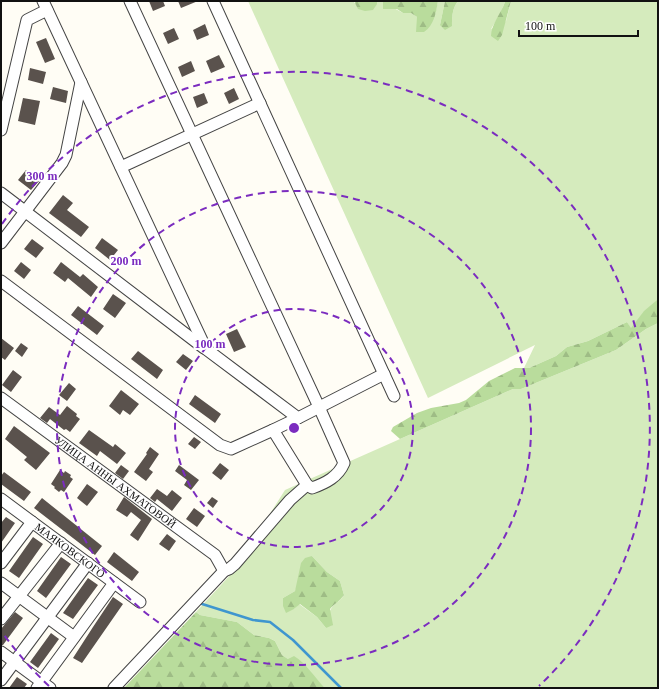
<svg xmlns="http://www.w3.org/2000/svg" width="659" height="689" font-family="'Times New Roman',serif">
	<defs>
		<pattern id="forest-firs" width="22" height="20" patternUnits="userSpaceOnUse"><rect width="22" height="20" fill="#b9dc9c"/><path d="M5 1l3.5 6h-7zM16 11l3.5 6h-7z" fill="#9ebc85"/></pattern>
	</defs>
	<rect width="100%" height="100%" fill="#fffdf5"/>
	<path fill="#d5ebbd" fill-rule="evenodd" d="M248 1H354V3L377 4V1H385L383 2 403 13H411L417 17 435 15 438 1H445L440 25 452 26C452 17 452 9 458 1H504L505 2 499 16 491 29 506 21 511 1H658V299L644 312 631 329 627 322 588 341 567 347 556 356 529 368H524L535 345 428 398Z
		M658 323V688H325L314 677 282 655 275 641 269 638 254 635 237 622 200 615 196 612 233 572 285 490 513 389H521L616 350 646 329ZM312 556 327 572 340 581 344 595C341 600 337 602 333 606 328 611 328 622 326 628L317 617 299 604 294 609 283 598 295 591Z"/>
	<path fill="url(#forest-firs)" d="M354 1H377V4L373 10 365 11 358 9Z
		M385 1H438C436 13 434 25 424 32H416L417 17 411 13H403L397 9H383V2Z
		M445 1H458C452 9 452 17 452 26L445 30 440 25Z
		M504 1H511L502 35 498 41 491 36C491 25 501 13 505 2Z
		M658 299V323L646 329 616 350 521 389H513L400 439 391 431 393 427 417 413 431 408 459 403 466 400 489 381 515 368H529L556 356 567 347 588 341 627 322 631 328 644 311Z
		M312 556 327 572 340 581 344 595C340 601 334 604 330 609L333 625 326 628 317 617 300 604 294 609 286 613 283 606V598L295 591 301 563 305 558Z
		M196 612 200 615 237 622 254 635 269 638 275 641 282 655 288 659 294 656C306 663 315 678 325 688H124Z"/>
	<g fill="none" stroke-linecap="round" stroke-linejoin="round">
		<path stroke="#3f96cf" stroke-width="2.5" d="M199 603 253 620 270 622 293 640 341 688"/>
	</g>
	<path fill="#5a524d" d="M149 1H163L165 6 153 11Z
		M178 1H198L181 8Z
		M205 24 209 35 197 40 193 30Z
		M174 28 179 39 168 44 163 33Z
		M46 38 55 59 45 63 36 42Z
		M219 55 225 67 211 73 206 61Z
		M191 61 195 71 182 77 178 67Z
		M30 68 46 72 43 84 28 80Z
		M53 87 68 91 66 103 50 99Z
		M234 88 239 99 229 104 224 93Z
		M204 93 208 103 197 108 193 97Z
		M23 98 40 101 35 125 18 121Z
		M26 170 39 181 31 190 18 180Z
		M63 195 73 203 67 210 89 227 81 237 49 213Z
		M102 238 118 250 110 260 95 248Z
		M32 239 44 248 36 258 24 249Z
		M21 262 31 270 24 279 14 271Z
		M61 262 80 277 83 274 98 287 91 297 68 278 65 282 53 273Z
		M113 294 126 303 115 318 103 309Z
		M78 306 104 326 97 335 71 315Z
		M237 329 246 347 234 352 226 334Z
		M1 338 14 348 5 360 1 357Z
		M21 343 28 348 22 357 15 351Z
		M138 351 163 370 157 379 131 359Z
		M183 354 193 361 186 370 176 362Z
		M13 370 22 377 11 392 2 385Z
		M69 383 76 389 67 401 59 395Z
		M121 390 139 404 130 415 123 410 120 415 109 406Z
		M195 395 221 414 215 423 189 404Z
		M67 406 77 414 76 416 80 419 70 432 66 429 64 430 50 419 47 423 40 418 49 407 60 415Z
		M14 426 50 453 36 470 24 460 27 457 5 439Z
		M89 430 113 447 115 444 126 453 117 464 100 451 97 456 79 443Z
		M194 437 201 442 195 449 188 444Z
		M150 447 159 454 149 469 153 472 146 481 134 472 147 454 146 453Z
		M220 463 229 470 221 480 212 473Z
		M121 465 129 471 123 479 115 473Z
		M179 465 199 480 191 490 184 485 187 480 175 471Z
		M60 470 64 473 65 471 71 475 70 477 73 479 64 492 61 490 59 492 54 488 55 487 51 484Z
		M4 472 31 492 24 501 1 484V476Z
		M87 484 98 492 87 506 77 498Z
		M157 489 167 496 172 490 182 498 172 511 157 499 155 502 150 498Z
		M124 497 152 519 138 541 130 535 141 520 131 512 127 517 116 510Z
		M212 497 218 501 213 508 207 503Z
		M42 498 102 546 95 555 34 508Z
		M194 508 205 516 197 527 186 519Z
		M6 517 15 523 1 543V523Z
		M167 534 176 541 169 551 159 544Z
		M33 537 43 544 19 578 9 571Z
		M114 552 139 572 132 581 107 562Z
		M61 557 71 564 46 598 37 591Z
		M88 578 98 585 73 619 63 613Z
		M113 597 123 604 82 663 73 658 93 627Z
		M15 612 23 618 3 645H1V629Z
		M51 633 59 639 38 668 30 662Z
		M17 677 27 684 24 688H9Z"/>
	<g fill="none" stroke-linecap="round" stroke-linejoin="round">
		<defs>
			<g id="minor">
				<path d="M43 1 206 349 298 418 384 374"/>
				<path d="M130 1 319 407 344 463C338 477 326 483 312 488L307 485 273 430 298 418"/>
				<path d="M213 1 394 396"/>
				<path d="M1 130 27 20 47 10"/>
				<path d="M121 167 260 103"/>
				<path d="M1 193 204 348"/>
				<path d="M1 243 62 163 66 155 81 82"/>
				<path d="M1 281 220 445 231 449 273 430"/>
				<path id="s1" d="M1 398 215 555 224 571"/>
				<path id="s2" d="M1 499 140 602"/>
				<path d="M1 563 32 522"/>
				<path d="M1 583 74 637"/>
				<path d="M1 619 61 543"/>
				<path d="M1 652 50 688"/>
				<path d="M1 680 88 563"/>
				<path d="M37 688 114 583"/>
				<path d="M114 688 224 571 229 569 235 564 290 500 307 485"/>
			</g>
		</defs>
		<use href="#minor" stroke="#444" stroke-width="13"/>
		<use href="#minor" stroke="#fff" stroke-width="11"/>
	</g>
	<g fill="none" stroke="#7b2cbf" stroke-width="2" stroke-dasharray="7 5">
		<circle cx="294" cy="428" r="119"/>
		<circle cx="294" cy="428" r="237"/>
		<path d="M49 686A356 356 0 0 1 2 632M2 224A356 356 0 1 1 539 686"/>
	</g>
	<g text-anchor="middle" dominant-baseline="central" stroke-width="4" stroke-linejoin="round" paint-order="stroke">
		<g font-size="11" fill="#111" stroke="#fff">
			<text stroke="none"><textPath href="#s1" startOffset="142">УЛИЦА АННЫ АХМАТОВОЙ</textPath></text>
			<text stroke="none"><textPath href="#s2" startOffset="86">МАЯКОВСКОГО</textPath></text>
		</g>
	</g>
	<circle cx="294" cy="428" r="6" fill="#7b2cbf" stroke="#fff" stroke-width="2"/>
	<g font-size="12" text-anchor="middle" font-weight="bold" fill="#7b2cbf" stroke="#fff" stroke-width="4" stroke-linejoin="round" paint-order="stroke">
		<text x="42" y="180">300 m</text>
		<text x="126" y="265">200 m</text>
		<text x="210" y="348">100 m</text>
	</g>
	<rect width="659" height="689" fill="none" stroke="#111111" stroke-width="4"/>
	<path d="M519 30v6h119v-6" fill="none" stroke="#111111" stroke-width="2"/>
	<text x="525" y="30" font-size="12" fill="#111111" stroke="#ffffff" stroke-width="3" paint-order="stroke">100 m</text>
</svg>
